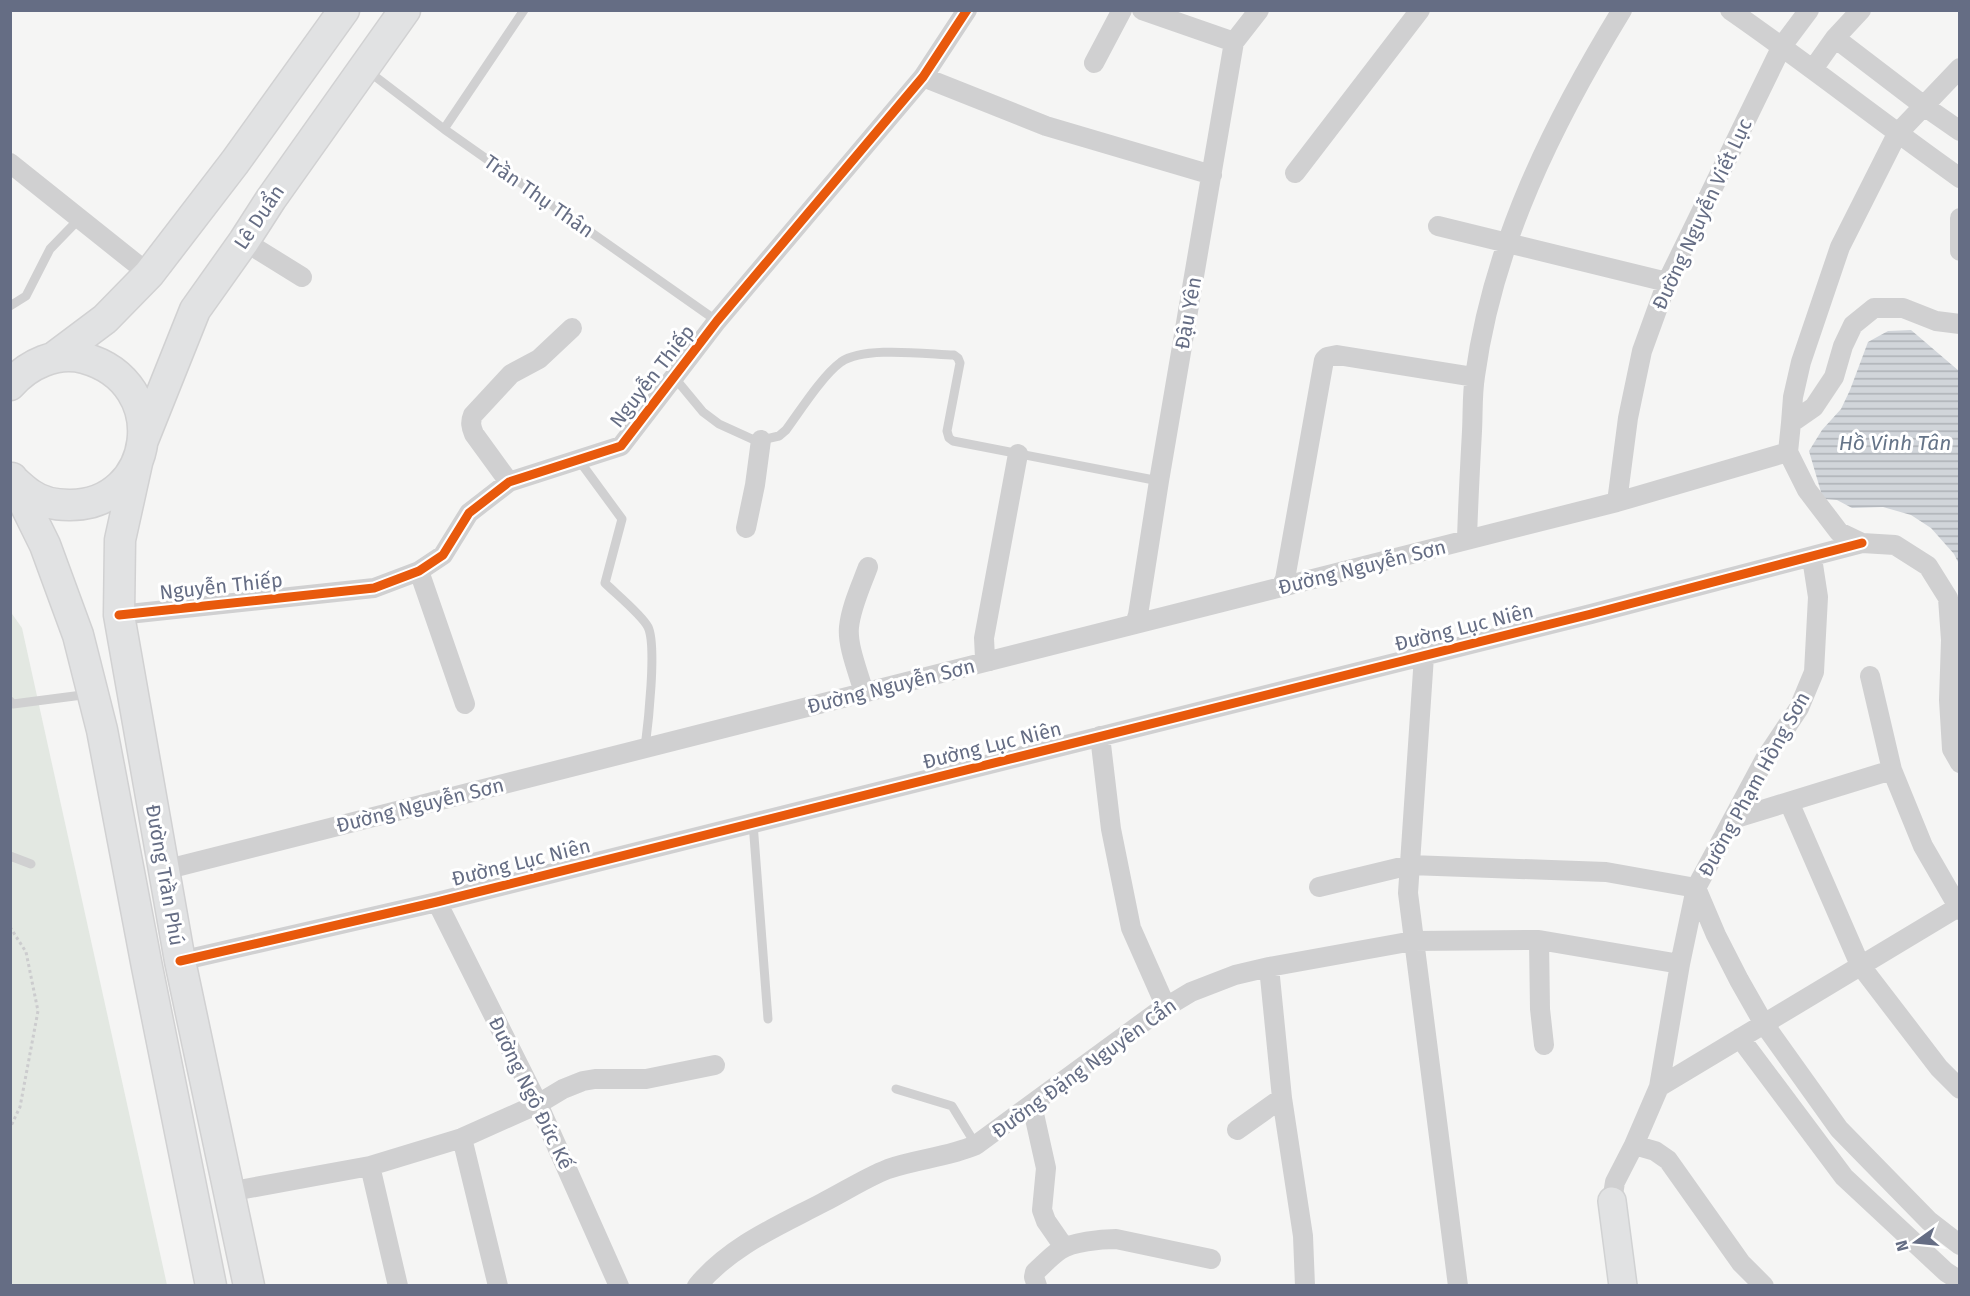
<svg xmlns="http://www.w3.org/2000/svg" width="1970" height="1296" font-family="'Fira Sans',sans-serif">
	<defs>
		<pattern id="water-rules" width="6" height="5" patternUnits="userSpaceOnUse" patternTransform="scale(1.5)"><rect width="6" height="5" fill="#d1d5da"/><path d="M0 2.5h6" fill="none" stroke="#adb1b6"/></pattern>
	</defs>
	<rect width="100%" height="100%" fill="#f5f5f4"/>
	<path fill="#e3e8e2" d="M10 611 22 628 167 1285H11Z"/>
	<path fill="url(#water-rules)" d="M1911 330 1959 371V564L1954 554 1931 528 1911 515 1883 507 1852 508 1837 500 1823 499 1809 451 1822 430 1841 409 1850 390 1868 342 1888 331Z"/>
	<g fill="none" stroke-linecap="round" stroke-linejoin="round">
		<defs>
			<path id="secondary" d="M1612 1201 1623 1286"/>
			<path id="primary" d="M53 358 105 319 149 274 235 162 344 10
				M10 385C28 364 57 351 84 358 174 383 155 506 69 505 56 505 41 502 30 494 24 490 18 484 12 479
				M143 440 195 310 244 241 271 199 405 10
				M137 463 120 540 119 615 180 961 249 1286
				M12 478 45 545 78 635 102 730 147 967 211 1286"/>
		</defs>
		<use href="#secondary" stroke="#d1d2d3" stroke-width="30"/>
		<use href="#primary" stroke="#d1d1d2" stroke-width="33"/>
		<path stroke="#ccccce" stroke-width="3" stroke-dasharray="3 3" stroke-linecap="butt" d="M10 927 26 952 38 1011 20 1107 10 1128"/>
		<path stroke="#d0d0d1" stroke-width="9" d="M368 71 444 129 717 321
			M444 129 524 10
			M10 306 26 296 50 249 80 218
			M674 377 703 412 719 424 752 439 761 440 779 436 786 430C800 411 822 376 841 362 864 346 925 354 954 355L958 358 960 363 947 431 949 438 953 441 1159 481
			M578 459 622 519 605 583C615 593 642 615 648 627 657 645 648 725 645 748
			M10 701 13 704 90 694
			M753 823 768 1019
			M10 856 31 864
			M896 1089 952 1106 976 1145"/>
		<path stroke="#d0d0d1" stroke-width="20" d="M1142 10 1234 42
			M1730 10C1808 64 1882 123 1960 178
			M1835 38 1924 106 1960 131
			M1094 63 1122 10
			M1813 69 1835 38 1861 10
			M923 77 1046 126 1212 175
			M10 163 149 274
			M1295 173 1420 10
			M1960 218V251
			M1438 226 1667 282
			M244 241 302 277
			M1960 324 1936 321 1903 308H1874L1853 325 1843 346 1834 377 1814 407 1791 423 1788 452 1807 490 1839 532 1862 543 1895 545 1928 566 1948 598 1951 640 1949 700 1952 749 1960 763
			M1791 423 1793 397 1801 362 1840 247 1897 134 1960 68
			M509 482 474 434C471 427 470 422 473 415L511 374 539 359 572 328
			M1617 502 1628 418 1642 351 1667 282 1782 46 1809 10
			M746 528 755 485 761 440
			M1467 540C1468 504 1470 467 1472 431 1473 413 1472 394 1475 376 1493 243 1553 123 1622 10
			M419 571 465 704
			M1281 587 1285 579 1324 360 1327 357 1337 355 1474 377
			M119 615 374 588 419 571 443 555 469 513 509 482 621 446 717 321 923 77 967 10
			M1135 624 1138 615 1159 481 1234 42 1259 10
			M1424 656 1408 893 1458 1286
			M990 661 985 658 984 638 1018 454
			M1870 676 1892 770 1923 846 1960 910
			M864 693C859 674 847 646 849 627 851 607 861 586 868 567
			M1100 736 1111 829 1131 928 1166 1007
			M1789 802 1860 965 1939 1068 1960 1089
			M1733 819 1892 770
			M164 870 1617 502 1788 452
			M1319 887 1410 865 1606 872 1696 888 1716 935 1739 980 1764 1024 1839 1129 1929 1221 1960 1245
			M437 902 538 1104 619 1286
			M1539 940 1540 1009 1544 1045
			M180 961 437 902 1591 614 1862 543
			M1269 967 1282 1098 1303 1236 1305 1286
			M1740 1038 1844 1177 1946 1272 1960 1281
			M1659 1087 1960 906
			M1032 1105 1046 1168 1042 1210 1046 1221 1064 1247
			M1237 1130 1282 1098
			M462 1138 498 1286
			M1634 1145 1655 1151 1668 1160 1741 1263 1764 1286
			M370 1166 398 1286
			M228 1192 370 1166 462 1138 538 1104 563 1089 583 1081 595 1079H646L715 1065
			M1612 1201 1615 1182 1634 1145 1659 1087 1680 964 1696 888 1765 759 1799 708 1814 672 1818 597 1812 558
			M697 1286C730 1246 778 1226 822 1203 844 1192 865 1178 888 1169 917 1159 948 1157 976 1145L1156 1013 1191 992 1235 975 1269 967 1413 941 1539 940 1680 964
			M1037 1286 1034 1277 1035 1272C1043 1265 1051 1256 1060 1250 1072 1242 1101 1239 1116 1239L1211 1259"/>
		<use href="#secondary" stroke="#e1e2e3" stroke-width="27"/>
		<use href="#primary" stroke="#e1e2e3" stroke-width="30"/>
		<defs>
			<path id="cycleway" d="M119 615 374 588 419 571 443 555 469 513 509 482 621 446 717 321 923 77 967 10
				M180 961 437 902 1591 614 1862 543"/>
		</defs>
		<use href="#cycleway" stroke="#fff" stroke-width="13"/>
		<use href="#cycleway" stroke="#e8590c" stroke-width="9"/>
	</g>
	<g text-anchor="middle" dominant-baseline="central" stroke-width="6" stroke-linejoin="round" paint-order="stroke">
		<g font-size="20" fill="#656d84" stroke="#fff">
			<text transform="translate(539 196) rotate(35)">Trần Thụ Thân</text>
			<text transform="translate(1702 214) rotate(-65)">Đường Nguyễn Viết Lục</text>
			<text transform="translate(259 217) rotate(-56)">Lê Duẩn</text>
			<text transform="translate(1188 313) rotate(-80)">Đậu Yên</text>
			<text transform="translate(652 376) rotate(-52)">Nguyễn Thiếp</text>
			<text transform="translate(1362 567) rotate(-14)">Đường Nguyễn Sơn</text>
			<text transform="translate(221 586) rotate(-6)">Nguyễn Thiếp</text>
			<text transform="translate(1464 627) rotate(-14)">Đường Lục Niên</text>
			<text transform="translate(891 686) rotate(-14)">Đường Nguyễn Sơn</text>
			<text transform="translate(992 745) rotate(-14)">Đường Lục Niên</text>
			<text transform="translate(1754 784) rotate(-61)">Đường Phạm Hồng Sơn</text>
			<text transform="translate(420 805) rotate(-14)">Đường Nguyễn Sơn</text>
			<text transform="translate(521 862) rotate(-14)">Đường Lục Niên</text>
			<text transform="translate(165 875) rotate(80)">Đường Trần Phú</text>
			<text transform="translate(1084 1068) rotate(-36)">Đường Đặng Nguyên Cẩn</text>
			<text transform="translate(531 1093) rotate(64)">Đường Ngô Đức Kế</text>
		</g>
		<g font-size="21" font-style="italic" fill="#657488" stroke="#fff">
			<text x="1895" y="443">Hồ Vinh Tân</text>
		</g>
	</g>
	<rect width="1970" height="1296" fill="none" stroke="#656d84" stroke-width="24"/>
	<g transform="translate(1916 1242) rotate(255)" stroke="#ffffff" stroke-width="4.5" paint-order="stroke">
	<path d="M0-4.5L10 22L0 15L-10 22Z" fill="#656d84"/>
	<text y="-9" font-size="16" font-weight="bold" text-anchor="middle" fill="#656d84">N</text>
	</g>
</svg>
